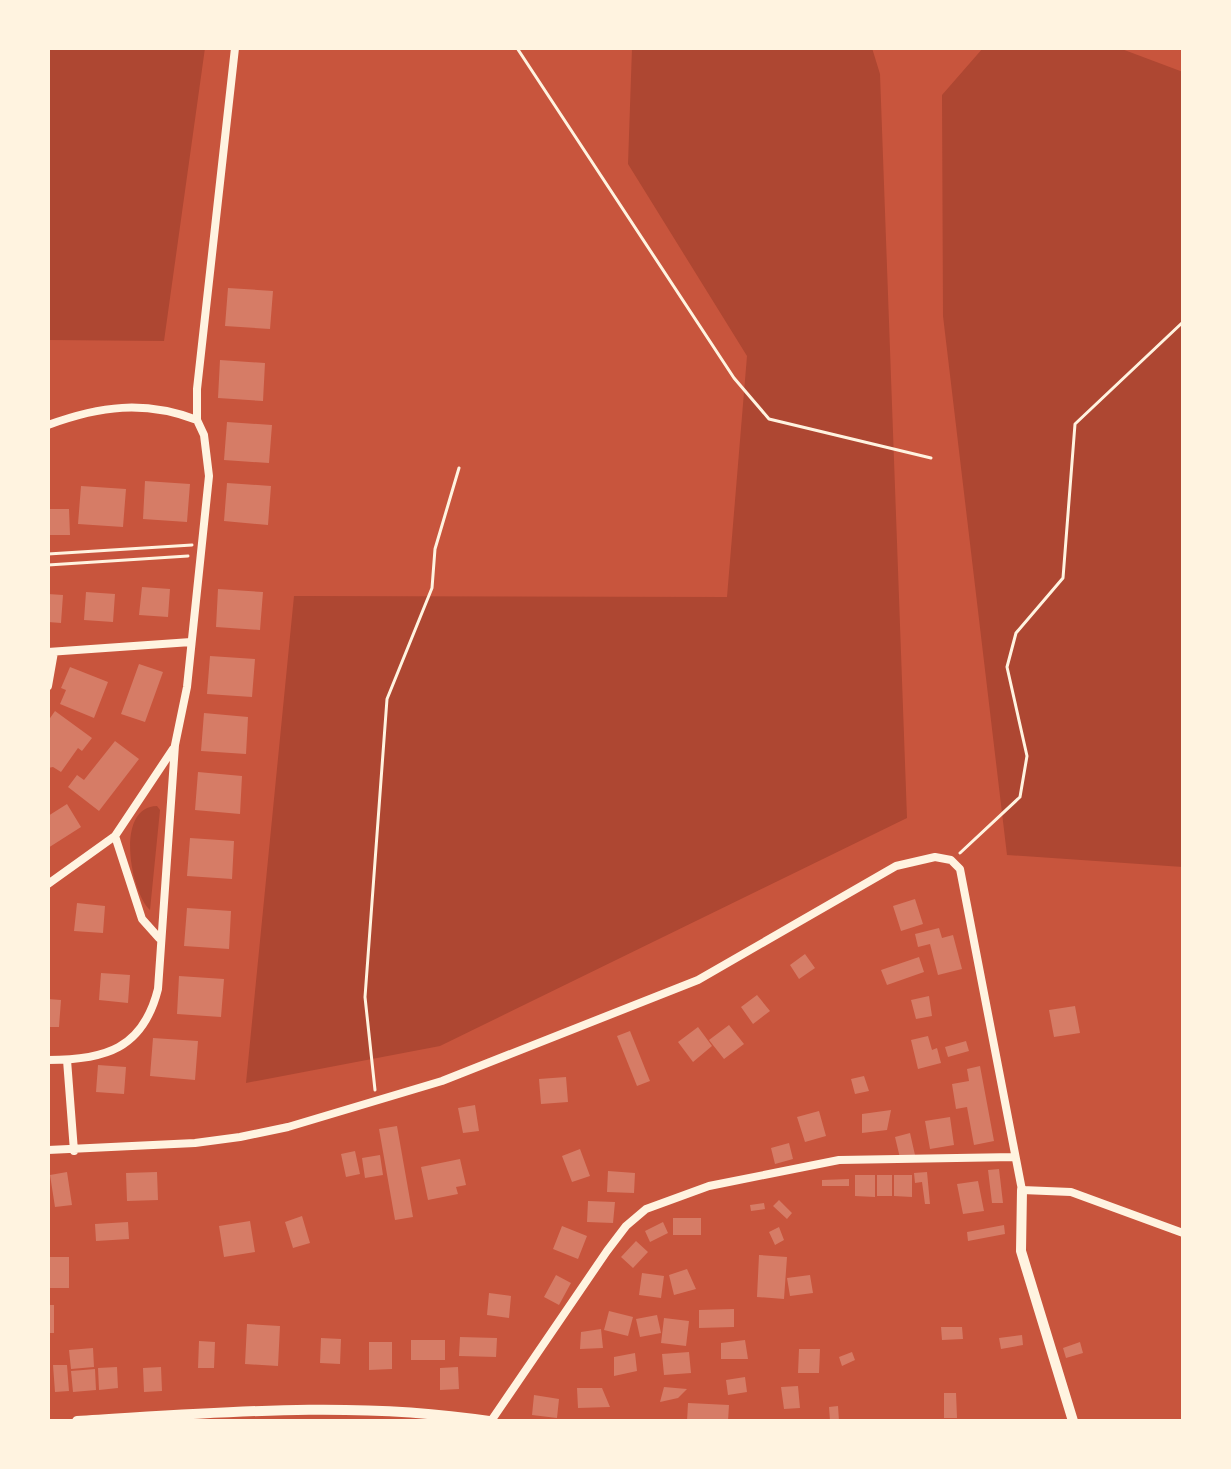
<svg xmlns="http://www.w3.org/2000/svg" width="1231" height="1469" font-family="Mulish,sans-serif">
	<rect width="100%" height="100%" fill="#c8553d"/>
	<path fill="#ae4732" d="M48 48H205L164 341 48 340Z
		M632 48H872L880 74 907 818 440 1046 246 1083 294 596 727 597 747 356 628 164Z
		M983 48H1119L1183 72V867L1007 855 943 316 942 95Z
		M157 806 160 810 150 910C131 893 114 807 157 806Z"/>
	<path fill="#d67c66" d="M228 288 273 291 270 329 225 326Z
		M220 360 265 363 263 401 218 398Z
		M227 422 272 425 269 463 224 460Z
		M145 481 190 484 187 522 143 519Z
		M227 483 271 486 268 525 224 521Z
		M81 486 126 489 123 527 78 524Z
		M48 509H69L70 535H48Z
		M142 587 170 589 168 617 139 615Z
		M218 589 263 592 260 630 216 627Z
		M86 592 115 594 113 622 84 620Z
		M48 594 63 595 61 623 48 622Z
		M210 656 255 659 252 697 207 694Z
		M139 664 163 672 145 722 121 714Z
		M70 667 108 682 94 718 60 704 66 690 61 688Z
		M55 711 92 738 82 751 78 748 61 772 53 767 48 768V721Z
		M204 713 248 717 246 754 201 751Z
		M115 741 139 759 99 811 68 787 77 775 84 780Z
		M198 772 242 776 240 814 195 810Z
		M67 804 81 827 48 848V816Z
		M190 838 234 841 232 879 187 876Z
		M915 899 923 924 901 931 893 906Z
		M77 903 105 906 103 933 74 931Z
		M187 908 231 911 229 949 184 946Z
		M939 928 942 938 953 935 962 969 938 975 930 944 918 947 915 934Z
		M805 954 815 968 799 979 790 965Z
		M919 957 924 972 887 985 881 970Z
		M101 973 130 975 128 1003 99 1000Z
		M179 976 224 979 221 1017 177 1014Z
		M757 995 770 1011 753 1024 741 1007Z
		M929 996 932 1016 916 1019 911 1000Z
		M48 999 61 1000 59 1027H48Z
		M1075 1006 1080 1033 1054 1037 1049 1010Z
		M729 1025 744 1044 724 1059 709 1040Z
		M698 1027 712 1046 693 1062 678 1042Z
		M630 1031 650 1081 637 1086 617 1036Z
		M928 1036 932 1050 937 1048 941 1063 918 1069 911 1040Z
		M153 1038 198 1041 195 1080 150 1076Z
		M966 1041 969 1051 948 1057 945 1047Z
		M98 1065 126 1067 124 1094 96 1092Z
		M980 1066 994 1141 974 1145 967 1107 956 1109 952 1084 969 1081 967 1069Z
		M864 1076 869 1091 855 1094 851 1079Z
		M566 1077 568 1102 541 1104 539 1079Z
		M475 1105 479 1131 463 1133 458 1108Z
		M891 1110 887 1130 862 1133V1114Z
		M819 1111 826 1136 805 1142 797 1117Z
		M950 1117 954 1145 930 1149 925 1121Z
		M397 1126 413 1217 395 1220 379 1129Z
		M910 1133 915 1155 900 1158 895 1137Z
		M789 1143 793 1159 775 1164 771 1148Z
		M580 1149 590 1176 572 1182 562 1156Z
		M355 1151 360 1174 346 1177 341 1154Z
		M380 1155 383 1175 365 1178 362 1158Z
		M460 1159 466 1185 456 1187 458 1194 428 1200 421 1167Z
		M999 1169 1003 1203H992L988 1170Z
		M608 1171 635 1173 634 1193 607 1192Z
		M67 1172 72 1205 55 1207 50 1175Z
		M157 1172 158 1200 127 1201 126 1173Z
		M927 1172 930 1204H925L922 1182 915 1183 914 1173Z
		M855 1175H875V1197L855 1196Z
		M877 1175H892V1196H877Z
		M894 1175H912V1197L894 1196Z
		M849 1179V1186H822V1180Z
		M978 1181 984 1211 963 1214 957 1184Z
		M779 1200 792 1213 787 1219 773 1206Z
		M588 1201 615 1202 613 1223 587 1222Z
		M764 1203 765 1209 751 1211 750 1205Z
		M302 1216 310 1243 293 1248 285 1222Z
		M673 1218H701V1235H673Z
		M250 1221 255 1252 224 1257 219 1226Z
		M128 1222 129 1239 96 1241 95 1224Z
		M663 1222 668 1233 650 1242 645 1231Z
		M1004 1225 1005 1234 968 1241 967 1232Z
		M562 1226 587 1236 578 1259 553 1249Z
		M779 1227 784 1240 775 1245 769 1232Z
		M636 1241 648 1252 633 1268 621 1257Z
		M759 1255 787 1257 784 1299 757 1297Z
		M48 1257H69V1288H48Z
		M687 1269 696 1289 674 1295 669 1275Z
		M642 1273 664 1276 661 1298 639 1295Z
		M556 1275 571 1283 559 1305 544 1297Z
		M810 1275 813 1293 790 1296 787 1278Z
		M489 1293 511 1296 509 1318 487 1315Z
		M48 1305H54V1333H48Z
		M734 1309V1327L699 1328V1310Z
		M609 1311 633 1317 628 1336 604 1330Z
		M657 1315 661 1333 640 1337 636 1319Z
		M664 1318 689 1321 686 1346 661 1343Z
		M247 1324 280 1326 278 1366 245 1364Z
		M941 1327H962L963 1339 942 1340Z
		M601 1329 603 1348 580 1349 581 1332Z
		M1022 1335 1023 1345 1001 1349 999 1338Z
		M460 1337 497 1338 496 1357 459 1356Z
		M321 1338 341 1339 340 1364 320 1363Z
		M411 1340H445V1360H411Z
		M745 1340 748 1359H721V1343Z
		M199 1341 215 1342 214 1368H198Z
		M369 1342H392V1369L369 1370Z
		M1080 1342 1083 1353 1066 1358 1063 1348Z
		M93 1348 94 1367 71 1369 69 1350Z
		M799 1349H820L819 1373H798Z
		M689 1352 691 1373 664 1375 662 1354Z
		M852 1352 855 1360 842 1366 839 1357Z
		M635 1353 637 1371 614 1376V1357Z
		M53 1365H67L69 1391 55 1392Z
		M117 1367 118 1388 99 1390 98 1368Z
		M161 1367 162 1391 144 1392 143 1368Z
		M458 1367 459 1389 440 1390V1368Z
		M95 1369 96 1390 73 1392 71 1371Z
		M745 1377 747 1392 728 1395 726 1380Z
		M798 1386 800 1408 784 1409 781 1387Z
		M664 1387 687 1389 678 1398 660 1402Z
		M577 1388H602L610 1407 578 1408Z
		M944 1393H956L957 1418H944Z
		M534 1395 559 1399 557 1418 532 1415Z
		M688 1403 729 1405 728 1421H687Z
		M838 1406 839 1421H830L829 1407Z"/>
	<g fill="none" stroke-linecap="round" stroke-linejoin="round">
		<path stroke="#fff3e0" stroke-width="3" d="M517 48 734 378 769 419 931 458
			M48 554 192 545
			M48 565 188 556
			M960 853 1020 797 1027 756 1007 667 1016 633 1063 578 1075 424 1183 322
			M375 1090 365 997 387 699 432 588 435 549 459 468"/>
		<path stroke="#fff3e0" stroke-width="4" d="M926 48H930"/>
		<path stroke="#fff3e0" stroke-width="8" d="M48 425C100 406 144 400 197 420
			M48 652 191 642
			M48 686 54 652
			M115 836 142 919 159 938
			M48 884 115 836 173 749
			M48 1060C105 1060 143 1049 158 989L175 745 187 687 209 476 204 435 197 420V389L235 48
			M67 1060 74 1151
			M48 1150 195 1143 240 1137 288 1127 442 1081 698 980 896 866 935 857 951 860 960 869 1022 1190 1071 1192 1183 1233
			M491 1421 607 1251 626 1226 646 1209 709 1186 839 1160 1015 1157"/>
		<path stroke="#fff3e0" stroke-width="10" d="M1022 1190 1021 1251 1073 1421
			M77 1421C214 1413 352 1400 489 1421"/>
	</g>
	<rect width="1231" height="1469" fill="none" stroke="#fff3e0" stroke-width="100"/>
</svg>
